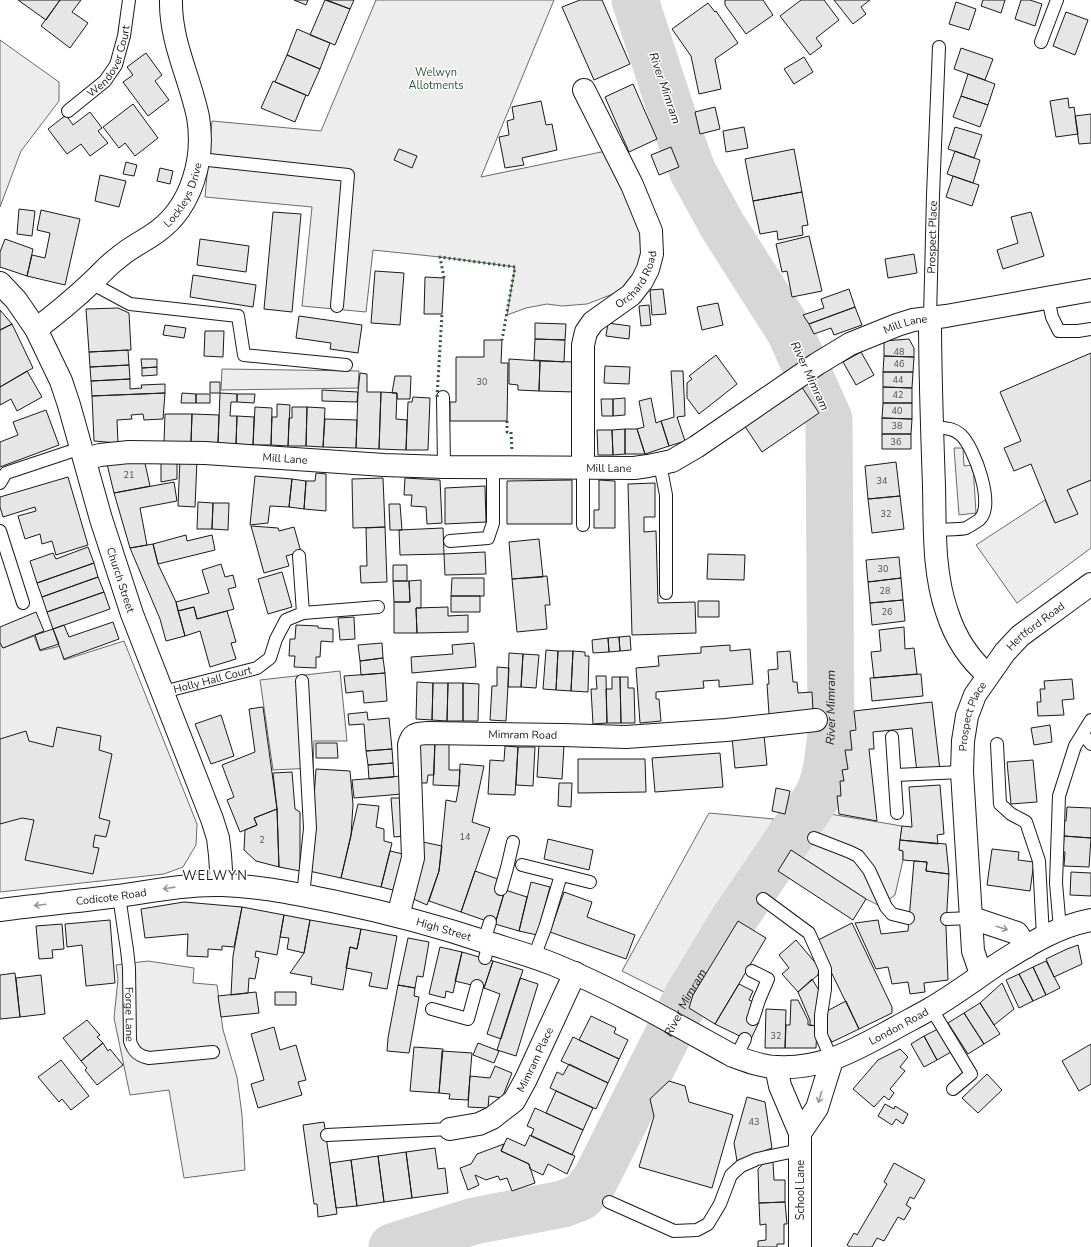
<svg xmlns="http://www.w3.org/2000/svg" width="1091" height="1247" font-family="'Nunito Sans',sans-serif">
	<rect width="100%" height="100%" fill="#fff"/>
	<path fill="#ededed" stroke="#6a6a6a" d="M376 0H554L481 177 606 151 636 207 644 250 639 269 627 285 613 294 587 304 562 306 547 304 526 308 507 315 515 267 440 257 373 250 366 312 302 306 312 207 205 197 212 121 321 131Z
		M0 40 59 82V101L21 151 0 207Z
		M222 369 359 371 358 388 221 390Z
		M954 448H963L964 466 973 465 976 513 959 515Z
		M1091 480V548L1017 603 976 545 1045 500 1055 523 1077 513 1067 490Z
		M34 636 40 651 60 646 64 660 124 641 197 824 196 845 183 867 164 874 0 892V643L3 648Z
		M340 671 347 741H314L313 768 273 770 260 680Z
		M818 812 902 826 899 850 903 851V860L895 895 880 906 866 899 791 850Z
		M709 813 774 819 668 994 622 971Z
		M148 961 194 968 193 983 217 985 223 1030 237 1077 242 1115 245 1170 184 1178 169 1090 130 1095 114 1018 118 979 116 965Z"/>
	<g fill="none" stroke-linecap="round" stroke-linejoin="round">
		<path stroke="#d7d7d7" stroke-width="47" id="s1" d="M392 1247 474 1221 563 1204 581 1197 594 1182 687 997 734 919 817 797C827 778 828 756 831 735L829 419 790 332 722 225 693 172 677 129 635 0"/>
	</g>
	<path fill="#e6e6e6" stroke="#1a1a1a" d="M18 0H60L46 20Z
		M60 0H81L72 12 88 23 70 48 41 26Z
		M294 0H308L306 5Z
		M325 0 350 9 335 45 310 35Z
		M327 0H354L350 9Z
		M580 0H602L630 64 594 80 562 7Z
		M725 0H763L773 15 746 34 725 5Z
		M801 0H824L839 20 816 38 822 46 810 55 780 16Z
		M834 0H870L861 7 866 14 853 24Z
		M983 0H1005L1001 13 981 6Z
		M1021 0H1030L1042 4 1035 26 1015 19Z
		M956 2 976 9 969 30 949 24Z
		M708 3 715 12 716 11 738 43 715 59 721 89 699 94 691 56 672 29Z
		M1066 12 1088 20 1075 55 1053 46Z
		M297 29 330 43 320 69 287 55Z
		M961 48 993 59 985 80 954 69Z
		M146 53 162 75 155 81 169 100 148 116 123 82 133 75 127 67Z
		M287 55 320 69 308 96 275 82Z
		M804 57 813 72 794 84 784 69Z
		M968 74 995 84 988 105 961 96Z
		M273 81 306 95 295 122 261 108Z
		M633 84 657 139 629 152 605 97Z
		M961 96 988 105 980 127 953 117Z
		M1068 98 1069 108 1074 107 1078 134 1056 137 1050 101Z
		M541 101 546 125 552 124 557 150 522 158 524 165 505 168 499 137 509 135 507 121 514 119 512 107Z
		M133 104 158 138 135 156 125 143 119 148 103 127Z
		M715 107 720 129 700 134 695 112Z
		M90 112 102 128 98 131 108 143 90 156 81 144 67 154 48 129 66 115 73 125Z
		M1091 114V143L1079 144 1075 116Z
		M744 127 748 148 726 152 723 131Z
		M955 127 982 135 974 158 948 149Z
		M671 147 679 167 659 175 651 155Z
		M399 149 417 156 412 168 394 160Z
		M794 149 802 192 753 201 745 159Z
		M955 151 980 160 973 183 947 174Z
		M126 162 137 165 134 176 123 174Z
		M160 168 173 171 170 184 157 181Z
		M100 175 126 181 119 207 95 201Z
		M953 176 979 185 972 206 946 197Z
		M802 192 808 225 802 226 803 235 778 240 777 231 760 234 753 201Z
		M19 209 35 211 32 236 17 234Z
		M41 210 80 219 65 285 27 276 32 255 45 258 50 233 37 230Z
		M273 212 301 214 292 312 264 309Z
		M1031 212 1044 256 1003 269 997 250 1018 243 1011 217Z
		M809 236 822 291 792 297 787 271 782 272 776 244Z
		M5 239 33 249 27 276 0 267V252Z
		M200 239 249 246 246 272 197 265Z
		M914 254 917 273 888 278 885 259Z
		M375 271 404 273 400 325 371 323Z
		M193 275 256 285 253 307 190 297Z
		M425 277 444 278 442 314H424Z
		M663 289 666 314 652 315 650 290Z
		M849 289 855 307 809 324 803 315 824 308 821 299Z
		M718 303 723 325 702 330 697 307Z
		M649 305 651 325 641 326 639 306Z
		M855 307 862 325 834 335 831 328 814 334 809 324Z
		M118 308 129 313 131 350 89 352 86 309Z
		M0 310 12 324 0 330Z
		M299 316 362 325 358 353 330 349 331 343 296 338Z
		M535 323 566 324 565 340 535 339Z
		M608 323 630 326 629 339 606 336Z
		M12 324 33 368 0 387V330Z
		M165 325 186 328 184 338 163 335Z
		M205 331H224L223 357 204 356Z
		M535 339 565 340 564 362 534 360Z
		M909 339 914 348V357L884 356V341Z
		M484 340H502L501 363H508L507 421H450V402H456V357H484Z
		M128 350 129 365 90 367 89 352Z
		M861 352 874 375 856 385 843 362Z
		M1091 353V480L1067 490 1078 514 1055 523 1031 464 1014 471 1004 448 1021 441 1000 392Z
		M716 355 737 384 699 414 687 398V383L692 379 689 376Z
		M884 356 914 357 913 372H883Z
		M141 359H157V367L142 368Z
		M509 359 540 361 539 391 518 390V385L509 384Z
		M540 361 577 362 576 392 539 391Z
		M129 365 130 379 91 381 90 367Z
		M605 366 630 367 629 384 604 383Z
		M157 367V375L142 376V368Z
		M27 371 42 397 17 411 11 399 0 405V387Z
		M671 371H683L685 416 677 417 685 441 669 446 661 421 674 417Z
		M883 372H913L912 388 883 387Z
		M360 373 367 374V392H381L379 449 356 448 358 392Z
		M395 376H411L410 399H397V393H392Z
		M130 379V389L142 388 141 385 165 384V393L92 396 91 381Z
		M210 382H220V393H210Z
		M801 386 819 413 762 452 744 425Z
		M883 387 912 388V403H883Z
		M322 390 358 392 357 402 322 401Z
		M381 392 397 393 396 419 407 420 406 450 379 449Z
		M165 393 163 419 144 420 143 414 131 415 132 419 117 420 118 443 94 441 92 396Z
		M182 393 196 394V403H181Z
		M220 393 237 394V402H231L230 416H237L236 444 218 443Z
		M196 394H210V403H196Z
		M237 394H255L254 403 237 402Z
		M413 397 430 398 428 450H406L408 402H412Z
		M625 398V415L613 416V399Z
		M651 398 656 423 661 421 669 446 645 454 637 429 644 427 639 401Z
		M601 399H613V416H602Z
		M883 403H912V419L882 418Z
		M277 404 290 405 288 446 271 445 272 417H277Z
		M255 407 272 408 271 445H253Z
		M292 407H307L306 446H288L289 418H292Z
		M307 407 325 408 323 447 306 446Z
		M46 410 59 445 0 467V442L18 435 13 422Z
		M165 414H192L191 442H164Z
		M192 414 219 415 218 443 191 442Z
		M237 416 254 417 253 445 236 444Z
		M882 418 912 419 911 434H882Z
		M325 419 357 420 356 448 323 447Z
		M625 429H637L645 454H625Z
		M625 429V454L613 455 612 430Z
		M597 430H612L613 455H598Z
		M882 434H911V449H882Z
		M144 459 150 486 114 493 107 464Z
		M161 459H177V479L161 482Z
		M180 459 197 460 195 507 178 506Z
		M896 462 900 496 868 499 865 466Z
		M316 473 326 474V511L304 509 306 481H315Z
		M255 476 292 479 289 507 270 506 268 523 250 525Z
		M68 477 88 545 56 555 52 541 42 544 40 534 25 539 18 516 36 511 35 507 3 517 0 507V497Z
		M383 478 385 527 353 528 352 479Z
		M405 478 440 480 442 523 427 524 426 507 411 506 412 495H404Z
		M292 479 306 481 304 509 289 507Z
		M572 480V524H507V481Z
		M599 480 615 481V528H594V510H599Z
		M174 482 177 501 140 508 147 545 130 548 114 493Z
		M655 483V517H644V532L656 531 658 603 695 602 696 633 632 635 628 484Z
		M485 486 486 522 445 524V488Z
		M900 496 904 529 872 533 868 499Z
		M198 502 213 503 212 529H197Z
		M213 503H229L228 530 212 529Z
		M389 504H400L402 530H390Z
		M251 526 278 528 279 531 294 527 301 552 286 556 289 566 264 573Z
		M385 527 387 582 361 583 360 566H367L366 528Z
		M443 528 444 554 400 555 399 530Z
		M186 535 187 541 212 535 215 550 158 564 153 544Z
		M539 539 543 577 512 579 509 542Z
		M153 544 158 564 176 602 185 636 166 641 160 619 130 548Z
		M88 547 94 563 37 583 30 561 53 553 56 559Z
		M485 552 486 574 445 575 444 554Z
		M708 554 745 555 744 580 707 579Z
		M899 557 901 578 868 582 866 560Z
		M94 563 98 577 42 597 37 583Z
		M221 564 225 577 233 575 236 587 228 589 234 609 197 619 194 607 178 611 176 602 209 593 202 570Z
		M393 565H407V581H393Z
		M282 572 292 607 268 614 258 579Z
		M547 576 550 605H545L547 629 517 632 512 579Z
		M98 577 104 592 47 612 42 597Z
		M452 578H484V596H451Z
		M901 578 903 600 870 603 868 582Z
		M421 580V608H416L417 633H394V602H410L409 581Z
		M393 581H409L410 602H394Z
		M104 592 110 609 53 629 47 612Z
		M451 596H480V612H451Z
		M903 600 905 621 872 625 870 603Z
		M698 601H719V617H698Z
		M194 607 197 619 227 611 236 642 231 643 236 659 210 667 200 631 185 636 178 611Z
		M448 607V616L468 615V632L417 633 416 608Z
		M36 612 44 631 3 648 0 643V627Z
		M354 617 355 639 340 640 338 618Z
		M113 622 119 639 64 659 53 629 64 625 69 637Z
		M296 625 318 626V628L333 629V642L321 641 320 657H316V668L294 667 295 656H289L290 639H295Z
		M904 627 905 649 914 648 917 674 874 678 871 652 881 651 879 630Z
		M53 629 59 644 40 650 35 635Z
		M630 636 631 650 620 651 619 637Z
		M619 637 620 651 609 652 608 638Z
		M608 638 609 652 593 653 592 640Z
		M382 643 383 658 360 661 358 645Z
		M474 643 476 667 412 673 411 657 453 654 452 645Z
		M730 645V651L750 649 753 684 719 687V680L703 681 704 688 656 692V699H659L661 721 640 723 636 668 659 666 658 656 701 653V647Z
		M546 650 558 651 556 690 543 689Z
		M558 651H573L571 691 556 690Z
		M573 651 585 652V656H589L588 692 571 691Z
		M790 651 793 682H797L798 693 812 692 813 710 769 714 767 684H769L768 670 778 669 777 652Z
		M509 653 523 654 521 687H508Z
		M523 654 539 655 536 688 521 687Z
		M383 658 385 673 361 675 360 661Z
		M497 667 509 668 506 721 490 720 492 686H497Z
		M385 673 387 701 364 703 363 691 346 693 344 676Z
		M921 674 923 696 872 701 870 678Z
		M596 676H606L607 723 593 724 591 689H597Z
		M612 677H620L621 723H607L606 689H612Z
		M620 677H628V688H634L635 723H621Z
		M1072 679 1074 699 1062 700 1064 715 1038 716 1037 702H1041L1040 689H1045L1044 681Z
		M417 682 433 683 432 720 416 719Z
		M433 683H448L447 721 432 720Z
		M448 683H463V721H447Z
		M463 683 479 684 478 721H463Z
		M932 702 940 770 917 773 912 728 873 732 874 749H869L877 821 839 814 837 796H841L840 781H844L842 770 848 769 845 750H852L850 731 856 730 854 711Z
		M263 707 277 809 254 818 257 825 240 832 227 800 234 797 222 765 255 752 249 709Z
		M367 712 368 720 389 718 392 749 366 751 364 724 349 725 348 714Z
		M221 715 234 756 211 764 195 724Z
		M1050 725 1052 742 1034 745 1031 728Z
		M57 727 101 736 99 750 112 754 99 818 110 821 106 837 95 835 93 847 99 848 93 874 25 860 34 820 22 818 0 824V739L26 731 29 741 53 747Z
		M764 735 767 765 735 768 732 738Z
		M414 740 435 741 434 775H428L427 783H416Z
		M435 741H449V770H460L459 786 433 785Z
		M316 743H337L338 758H316Z
		M539 744 564 745 562 779 537 777Z
		M505 746 518 747 515 795 488 794 490 760 504 761Z
		M518 747H535L533 786 516 785Z
		M392 749 393 763 368 765 366 751Z
		M720 753 723 787 655 792 652 758Z
		M578 759H645L646 792 578 793Z
		M1033 760 1037 802 1011 804 1007 762Z
		M393 763 394 777 369 779 368 765Z
		M460 764 484 766 472 822 490 828 461 912 429 901 439 871 446 800 456 802 459 786Z
		M316 769 350 771 353 804 351 836 341 878 309 871Z
		M292 772 295 809 300 812V871L279 867 277 809 273 773Z
		M401 776 402 794 354 798 352 780Z
		M559 783H572L571 807 558 806Z
		M940 785 944 834 937 835 938 844 900 840 902 826 912 827 909 787Z
		M776 788 790 791 785 814 772 811Z
		M391 798H402L405 836 394 837Z
		M358 804 379 806 376 827 384 829V841L392 843 381 887 341 878Z
		M1067 807 1091 808V838L1064 836V821H1066Z
		M277 809 279 867 256 861 244 850 245 830 257 825 254 818Z
		M1064 836 1091 838 1089 867 1064 866 1065 852H1063Z
		M548 839 593 850 589 870 544 859Z
		M900 840 946 844 949 874 926 871 927 862 903 860V851L899 850Z
		M418 841 442 846 439 871 427 905 409 897Z
		M992 849 1019 852 1018 860 1034 862 1030 891 987 885Z
		M791 850 866 899 853 920 778 871Z
		M390 851 403 854 393 890 381 887Z
		M914 861 927 862 926 871 949 874 946 927 948 980 924 983 925 992 910 994 908 982 892 984 888 967 876 969 855 923 878 920 881 934 908 931Z
		M475 871 498 879 505 890 495 924 461 912Z
		M1071 872 1091 873V896L1070 895Z
		M531 882 550 887 537 935 519 931Z
		M505 890 527 897 519 931 495 924Z
		M564 892 592 902 587 917 635 935 626 959 550 932Z
		M184 902 242 907 234 947 222 946V950L208 949V957L187 956 188 934 145 938 141 909Z
		M242 907 284 915 277 955 256 951 255 957 259 958 255 979 249 978 248 993 231 995 233 956Z
		M284 915 310 920 304 953 287 949 289 938 280 937Z
		M110 920 115 983 86 986 82 945 67 947 65 924Z
		M310 920 361 929 357 949 350 947 343 990 311 984 312 977 290 973 304 953Z
		M738 921 766 938 715 1024 689 1008 693 995Z
		M852 923 892 1007V1013L859 1029 816 941Z
		M62 924 64 949 52 950 53 958 39 959 36 926Z
		M361 929 397 936 387 989 369 986 372 973 346 968 350 947 357 949Z
		M408 938 429 942 423 977 417 976 415 988 398 985Z
		M796 940 819 967 818 975 798 992 782 974 789 968 779 955Z
		M1078 945 1082 964 1054 977 1046 959 1067 949Z
		M440 947 462 952 453 993 446 991 445 998 429 994Z
		M462 952 493 961 484 988 455 981Z
		M493 961 523 970 501 1039 487 1034 500 994 484 988Z
		M1046 961 1060 988 1046 995 1033 967Z
		M1033 967 1046 995 1033 1001 1019 974Z
		M15 973 20 1017 0 1019V975Z
		M1019 974 1033 1001 1019 1008 1006 980Z
		M41 975 45 1014 20 1017 16 978Z
		M520 978 538 984 516 1056 497 1050Z
		M812 979 820 992 817 1026 810 1025V1020L798 992Z
		M1002 983 1014 1009 994 1025 980 1003Z
		M739 984 753 991 749 1000 756 1003 749 1017 759 1022 750 1041 715 1024Z
		M398 985 415 988 414 996 419 997 409 1053 387 1051 388 1038Z
		M256 992 259 1013 221 1017 218 996Z
		M275 992H296V1005H275Z
		M791 1000H798L808 1020V1025L817 1026 816 1048H785L786 1025H790Z
		M846 1001 859 1029 832 1042 827 1034V1011Z
		M980 1003 1000 1034 984 1044 964 1013Z
		M766 1009 786 1010 785 1048H765Z
		M964 1013 984 1044 968 1054 948 1023Z
		M591 1016 616 1028 614 1033 628 1040 619 1059 579 1040Z
		M87 1020 100 1035 97 1037 103 1043 81 1061 63 1038Z
		M274 1027 280 1050 296 1045 306 1080 298 1082 302 1095 258 1108 251 1084 264 1080 251 1034Z
		M938 1029 951 1052 937 1060 924 1036Z
		M924 1036 937 1060 924 1067 911 1044Z
		M573 1037 619 1059 608 1083 561 1061Z
		M103 1043 108 1051 110 1049 123 1065 97 1085 85 1070 87 1068 81 1061Z
		M478 1043 499 1051 494 1063 473 1055Z
		M1091 1044V1084L1079 1091 1062 1061Z
		M414 1047 443 1049 439 1093 410 1091Z
		M900 1049 908 1057 900 1067 905 1071 890 1089 894 1093 889 1100 884 1096 874 1107 853 1089 878 1060Z
		M442 1051 472 1053 468 1100 449 1099 450 1094 439 1093Z
		M61 1060 89 1096 71 1110 62 1099 59 1102 38 1077Z
		M569 1064 608 1083 596 1109 550 1088 557 1072 563 1075Z
		M495 1066 512 1073 502 1098 489 1096 488 1108 468 1107 470 1076 490 1078Z
		M987 1074 1002 1090 978 1113 962 1098Z
		M669 1081 685 1086 689 1102 733 1115 712 1188 639 1167 654 1116 650 1099Z
		M556 1091 593 1108 583 1130 546 1113Z
		M747 1097 765 1102 772 1148 737 1161 734 1143Z
		M885 1104 894 1109 895 1106 908 1114 903 1124 896 1119 892 1125 878 1116Z
		M535 1108 583 1130 572 1155 531 1136 534 1129 527 1126Z
		M324 1122 337 1214 318 1217 317 1204H314L303 1125Z
		M530 1135 575 1156 567 1174 548 1164 543 1175 530 1169 529 1164 501 1151 507 1138 525 1146Z
		M504 1144 501 1151 529 1164 535 1183 512 1191 507 1178 500 1180 498 1176 486 1180 475 1175 479 1185 468 1190 460 1168 471 1164 477 1154Z
		M435 1148 438 1169 445 1168 448 1193 412 1198 406 1152Z
		M406 1152 412 1198 384 1202 378 1156Z
		M378 1156 384 1202 357 1206 351 1160Z
		M351 1160 357 1206 336 1208 330 1163Z
		M773 1162 774 1180H785V1202L759 1203 758 1169 763 1164Z
		M894 1163 925 1180 914 1199 910 1197 906 1205 911 1208 904 1220 898 1217 884 1241 877 1238 872 1247H850L847 1245 854 1233 857 1235 887 1184 884 1182Z
		M785 1202 787 1224H784V1244H777V1247H758V1241L766 1240V1224L760 1225 759 1203Z"/>
	<g fill="none" stroke-linecap="round" stroke-linejoin="round">
		<defs>
			<g id="service">
				<path d="M1041 42 1057 0"/>
				<path id="s2" d="M68 111 105 81 116 65 124 36 129 0"/>
				<path d="M199 159 348 175 337 306"/>
				<path d="M91 283 130 304 238 316 244 355 346 365"/>
				<path d="M1048 298 1052 317 1059 331H1078L1091 329"/>
				<path id="s3" d="M930 318 933 195 939 47"/>
				<path d="M443 397 444 467"/>
				<path d="M932 427C943 428 952 427 961 435 974 447 996 506 979 520 976 522 970 526 966 528 959 530 943 529 935 530"/>
				<path d="M660 464 666 495V593"/>
				<path d="M583 468V525"/>
				<path d="M0 483 6 473 81 448"/>
				<path d="M0 531 23 603"/>
				<path d="M450 541 488 538 493 523V467"/>
				<path d="M303 613 378 607"/>
				<path d="M302 681 310 828 303 896"/>
				<path id="s4" d="M163 692 257 668 270 658 276 639 286 620 303 613 299 556"/>
				<path d="M1083 734 1091 744"/>
				<path d="M892 737 897 813"/>
				<path d="M997 744 1000 804 1011 814 1026 822 1039 861 1043 937"/>
				<path d="M895 775 962 772"/>
				<path d="M814 838 850 852 858 856 869 870 886 907 892 914 908 918"/>
				<path d="M522 865 590 882"/>
				<path d="M501 889 507 868 513 842"/>
				<path id="s5" d="M119 896 127 950 129 968 130 1041C133 1051 138 1056 149 1058L213 1052"/>
				<path d="M763 899 809 933 825 969V989L821 1015V1035L832 1060"/>
				<path d="M947 919 972 918"/>
				<path d="M1060 929 1056 883 1059 796 1075 746 1091 720"/>
				<path d="M484 941 490 922"/>
				<path d="M534 957 545 928 561 875"/>
				<path d="M485 958 489 943"/>
				<path d="M752 971 768 979 759 1000 753 1019"/>
				<path d="M931 1008 971 1074 953 1089"/>
				<path d="M432 1009 468 1019 477 986"/>
				<path d="M736 1057 745 1039"/>
				<path d="M327 1135 450 1129"/>
				<path d="M609 1202 674 1231 697 1230 708 1224 720 1204 731 1175 741 1166 757 1159 800 1150"/>
			</g>
			<g id="minor">
				<path d="M930 318C930 374 932 430 934 486 935 528 933 572 947 612 955 637 968 658 988 675"/>
				<path id="s6" d="M36 329C55 315 74 299 91 283 100 275 108 265 118 258 130 247 145 241 158 231 192 206 205 158 198 117 190 78 170 41 171 0"/>
				<path id="s7" d="M85 459 100 455 129 452 205 453 384 465 444 467 634 468 648 466 672 461 696 447 817 364 850 344 897 325 913 320 946 316 1091 290"/>
				<path id="s8" d="M583 468V345L586 332 593 322 631 295 642 281 648 269 652 254 651 231 632 185 584 90"/>
				<path id="s9" d="M398 916 413 858 409 745C412 733 416 734 428 733L563 735 626 737 726 730 816 720"/>
				<path d="M776 1067 780 1086 800 1133V1247"/>
				<path id="s10" d="M450 1129 479 1124 492 1118 514 1101 526 1079 575 973"/>
				<path d="M800 1133 817 1108 832 1060"/>
			</g>
			<g id="tertiary">
				<path id="s11" d="M0 283 16 300 36 329 61 381 69 405 101 519 132 614 212 819 218 838 220 855 222 885"/>
				<path id="s12" d="M0 910C39 905 79 901 119 896 153 891 187 884 222 885 260 886 296 894 332 901 385 912 438 926 489 943 511 950 533 956 555 965 616 990 675 1024 733 1056 747 1061 762 1067 777 1067 821 1069 851 1052 888 1032 902 1024 916 1017 930 1009 956 994 979 976 1004 960 1031 943 1059 926 1091 920"/>
				<path d="M972 918 1017 933 1026 947"/>
				<path id="s13" d="M981 974 973 951 962 772 963 741 967 716 975 695 1005 652 1020 636 1091 584"/>
			</g>
		</defs>
		<use href="#service" stroke="#1a1a1a" stroke-width="14"/>
		<use href="#minor" stroke="#1a1a1a" stroke-width="24"/>
		<use href="#tertiary" stroke="#1a1a1a" stroke-width="24"/>
		<use href="#service" stroke="#fff" stroke-width="12"/>
		<use href="#minor" stroke="#fff" stroke-width="22"/>
		<use href="#tertiary" stroke="#fff" stroke-width="22"/>
		<path stroke="#2b5a34" stroke-width="3" stroke-dasharray="2 3" stroke-linecap="butt" d="M444 278 440 257 515 267 502 340
			M437 397 442 314
			M507 421V432H511L512 452"/>
	</g>
	<defs><path id="oneway-shaft" d="M-6 0H5M1.5-3L5.5 0L1.5 3" fill="none" stroke-width="1.6" stroke-linecap="round" stroke-linejoin="round"/></defs>
	<g stroke="#989898">
		<use href="#oneway-shaft" transform="translate(169 888) rotate(172)"/>
		<use href="#oneway-shaft" transform="translate(40 905) rotate(173)"/>
		<use href="#oneway-shaft" transform="translate(1002 928) rotate(18)"/>
		<use href="#oneway-shaft" transform="translate(820 1097) rotate(107)"/>
	</g>
	<g text-anchor="middle" dominant-baseline="central" stroke-width="3" stroke-linejoin="round" paint-order="stroke">
		<g font-size="9" fill="#4d4d4d">
			<text x="899" y="352">48</text>
			<text x="899" y="364">46</text>
			<text x="898" y="380">44</text>
			<text x="482" y="382">30</text>
			<text x="898" y="395">42</text>
			<text x="897" y="411">40</text>
			<text x="897" y="426">38</text>
			<text x="896" y="442">36</text>
			<text x="129" y="475">21</text>
			<text x="882" y="481">34</text>
			<text x="886" y="514">32</text>
			<text x="883" y="569">30</text>
			<text x="885" y="591">28</text>
			<text x="887" y="612">26</text>
			<text x="465" y="837">14</text>
			<text x="262" y="840">2</text>
			<text x="776" y="1036">32</text>
			<text x="754" y="1122">43</text>
		</g>
		<g font-size="11" fill="#1a1a1a" stroke="#fff">
			<text stroke="none"><textPath href="#s2" startOffset="67">Wendover Court</textPath></text>
			<text stroke="none"><textPath href="#s6" startOffset="202">Lockleys Drive</textPath></text>
			<text stroke="none"><textPath href="#s3" startOffset="81">Prospect Place</textPath></text>
			<text stroke="none"><textPath href="#s8" startOffset="211">Orchard Road</textPath></text>
			<text stroke="none"><textPath href="#s7" startOffset="861">Mill Lane</textPath></text>
			<text stroke="none"><textPath href="#s7" startOffset="201">Mill Lane</textPath></text>
			<text stroke="none"><textPath href="#s7" startOffset="525">Mill Lane</textPath></text>
			<text stroke="none"><textPath href="#s11" startOffset="324">Church Street</textPath></text>
			<text stroke="none"><textPath href="#s13" startOffset="375">Hertford Road</textPath></text>
			<text stroke="none"><textPath href="#s4" startOffset="51">Holly Hall Court</textPath></text>
			<text stroke="none"><textPath href="#s13" startOffset="261">Prospect Place</textPath></text>
			<text stroke="none"><textPath href="#s9" startOffset="293">Mimram Road</textPath></text>
			<text stroke="none"><textPath href="#s12" startOffset="112">Codicote Road</textPath></text>
			<text stroke="none"><textPath href="#s12" startOffset="450">High Street</textPath></text>
			<text stroke="none"><textPath href="#s5" startOffset="119">Forge Lane</textPath></text>
			<text stroke="none"><textPath href="#s12" startOffset="943">London Road</textPath></text>
			<text stroke="none"><textPath href="#s10" startOffset="118">Mimram Place</textPath></text>
			<text transform="translate(800 1190) rotate(-90)">School Lane</text>
		</g>
		<g font-size="11" fill="#2b5a34" stroke="#fff">
			<text x="436" y="72">Welwyn<tspan x="436" dy="13">Allotments</tspan></text>
		</g>
		<g font-size="12" font-style="italic" fill="#1a1a1a" stroke="#fff">
			<text transform="translate(665 88) rotate(71)">River Mimram</text>
			<text transform="translate(810 376) rotate(65)">River Mimram</text>
			<text stroke="none"><textPath href="#s1" startOffset="753">River Mimram</textPath></text>
			<text stroke="none"><textPath href="#s1" startOffset="417">River Mimram</textPath></text>
		</g>
		<g font-size="13" letter-spacing="1" fill="#1a1a1a" stroke="#fff">
			<text x="215" y="876">WELWYN</text>
		</g>
	</g>
</svg>
